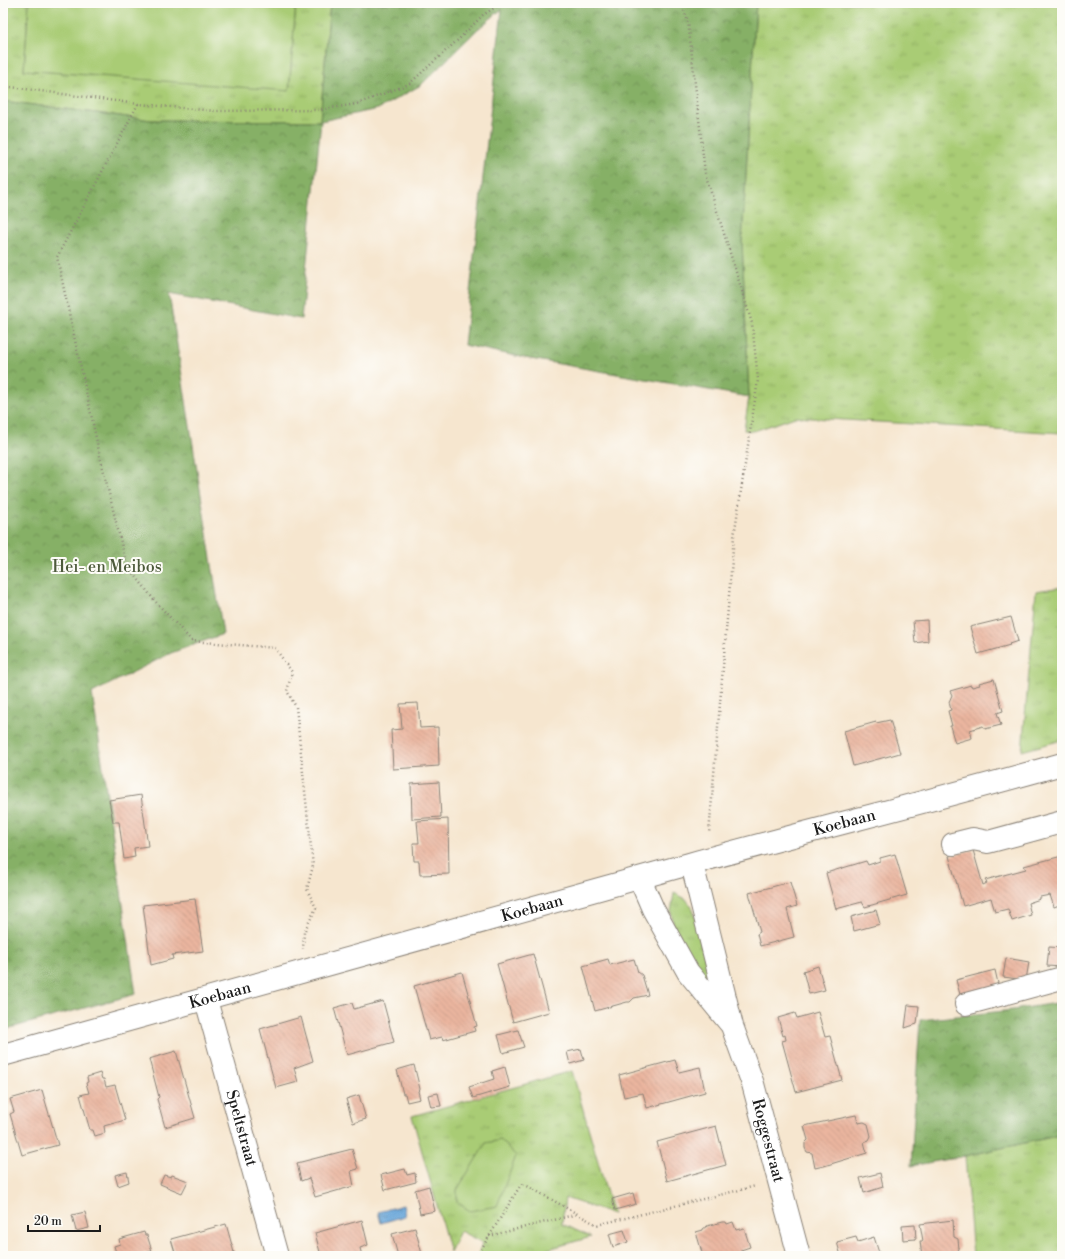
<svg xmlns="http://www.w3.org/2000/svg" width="1065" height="1259" font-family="'Libre Bodoni',serif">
	<defs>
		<pattern id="grass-tufts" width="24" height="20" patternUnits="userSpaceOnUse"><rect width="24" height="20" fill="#a9cc75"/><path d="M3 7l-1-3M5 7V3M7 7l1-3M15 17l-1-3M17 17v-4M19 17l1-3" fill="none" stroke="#91af65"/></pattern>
		<pattern id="forest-crowns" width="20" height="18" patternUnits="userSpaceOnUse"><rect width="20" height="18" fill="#86b066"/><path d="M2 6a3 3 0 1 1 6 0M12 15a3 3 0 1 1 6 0" fill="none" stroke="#6d8e53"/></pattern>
		<pattern id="water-ripples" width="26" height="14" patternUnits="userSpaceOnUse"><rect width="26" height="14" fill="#66a4d8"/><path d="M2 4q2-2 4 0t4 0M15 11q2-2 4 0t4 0" fill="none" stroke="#5385ae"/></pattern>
		<pattern id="building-back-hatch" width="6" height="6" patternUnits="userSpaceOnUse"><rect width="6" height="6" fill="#eab59f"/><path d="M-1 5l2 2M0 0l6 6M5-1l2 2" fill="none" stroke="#c89b88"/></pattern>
	</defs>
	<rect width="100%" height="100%" fill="#fdfcf7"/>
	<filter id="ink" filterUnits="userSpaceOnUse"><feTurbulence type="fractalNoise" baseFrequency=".025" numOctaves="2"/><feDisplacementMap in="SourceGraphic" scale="8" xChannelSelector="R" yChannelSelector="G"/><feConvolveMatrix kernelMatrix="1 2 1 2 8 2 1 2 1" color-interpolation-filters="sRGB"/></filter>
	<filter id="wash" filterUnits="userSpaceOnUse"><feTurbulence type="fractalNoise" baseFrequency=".012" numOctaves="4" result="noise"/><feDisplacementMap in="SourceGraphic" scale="16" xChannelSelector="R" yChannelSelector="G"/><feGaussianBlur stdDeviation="0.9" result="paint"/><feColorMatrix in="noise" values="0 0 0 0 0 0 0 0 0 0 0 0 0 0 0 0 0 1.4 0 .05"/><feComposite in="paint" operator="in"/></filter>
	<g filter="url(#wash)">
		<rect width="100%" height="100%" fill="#f6e6cf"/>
		<path fill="url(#grass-tufts)" stroke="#627448" d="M3 3H29L24 70 289 90 296 3H330L320 121 151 120 3 101Z
			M756 3H1062V433L795 417 754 431 744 430 749 397 742 242Z
			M1062 587V740L1022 751 1036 591Z
			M674 893 686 899 693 909 711 982 705 981 675 934 671 912Z
			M572 1071 613 1214 565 1198 562 1224 591 1237 524 1256H477L483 1243 460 1231 450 1252 412 1116Z
			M1062 1127V1256H973L965 1156 1061 1135Z"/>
		<path fill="url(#forest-crowns)" stroke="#516641" d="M330 3H756L742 242 749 397 525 358 464 345 502 9 478 29 421 85 378 109 321 121 301 319 169 294 223 634 171 653 92 693 136 994 3 1030V101L151 120 320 121Z
			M1062 1002V1127L1061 1135 965 1156 911 1166 920 1020 1013 1010Z"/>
		<path fill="#a9cc75" stroke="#627448" d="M29 3H296L289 91 24 70Z
			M501 1140 516 1156 497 1206 470 1211 457 1202V1190L486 1143Z"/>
		<path fill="url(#water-ripples)" stroke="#41607a" d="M403 1205 405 1216 381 1223 378 1212Z"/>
		<g id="blocks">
			<path fill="url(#building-back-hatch)" d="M1011 617 1018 641 1009 644 1010 645 978 654 970 627Z
				M927 620 928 641 915 643 913 621Z
				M994 679 1003 711 997 713 1001 725 985 729 983 726 970 730 972 738 955 743 950 726H952L948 711 951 710 949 702 952 695 950 691 971 685 972 687 980 685 979 683Z
				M418 703 420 728 438 727 439 766 393 769 391 730 402 729 400 704Z
				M890 720 900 753 853 766 844 731 876 722V723Z
				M439 782 441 817 412 819 411 784Z
				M141 795 148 846 134 848 135 857 124 859 119 822H113L109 800Z
				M448 819 449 874 420 875 419 861H414L413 843H419L417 821Z
				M973 850 983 885 987 883 985 880 1026 869 1024 866 1062 856V904L1054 907 1050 895 1040 897V899L1028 903 1031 915 1012 921 1008 909 995 912 991 898 963 906 949 856Z
				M895 854 907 895 865 907 862 902 836 909 826 873 866 861 868 865 880 861V858Z
				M790 882 797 906 787 909 794 937 760 946 757 934 760 932 749 893Z
				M195 899 203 951 172 955 173 959 151 965 143 905Z
				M876 910 880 924 854 931 851 917Z
				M1049 947 1062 948V967L1047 966Z
				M533 954 549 1012 513 1022 497 964Z
				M1006 958 1029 962 1026 980 1003 977Z
				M608 959 610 965 634 959 638 972 642 975 648 995 634 998 630 1002H627L595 1011 583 966Z
				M818 966 825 990 809 994 803 971Z
				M995 970 999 988 961 998 956 980Z
				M462 972 477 1026 474 1027 475 1031 443 1040 442 1037 429 1040 414 986Z
				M383 1001 394 1042 347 1055 334 1008 352 1003 354 1009Z
				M908 1005 919 1006 917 1024 905 1028Z
				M818 1012 825 1037 830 1036 842 1080 796 1092 782 1041 786 1040 785 1035 783 1036 778 1018 795 1013 797 1018Z
				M301 1017 313 1061 294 1068 298 1082 276 1088 260 1029Z
				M518 1030 524 1047 503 1053 498 1035Z
				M581 1049 584 1060 570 1064 567 1052Z
				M176 1051 195 1118 165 1127 157 1099 159 1097 149 1059Z
				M675 1060 679 1072 700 1067 705 1092 647 1108 643 1093 624 1097 619 1075Z
				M414 1065 420 1089 418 1091 420 1099 407 1102 405 1094H403L397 1070Z
				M505 1067 510 1087 473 1098 469 1087 494 1079 492 1071Z
				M100 1073 102 1079H104L106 1087 115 1085 125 1120 104 1126 105 1133 95 1136 93 1130H90L80 1095 89 1093 86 1083 88 1082 87 1077Z
				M42 1090 58 1145 22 1155 10 1114 14 1112 10 1099Z
				M438 1093 441 1106 431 1107 428 1095Z
				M359 1095 366 1119 353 1123 346 1099Z
				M856 1115 858 1123 864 1122 868 1124 871 1136 869 1140 864 1142 867 1153 824 1166 815 1168 812 1153 807 1152 805 1148V1143L808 1140 804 1126Z
				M716 1126 726 1165 667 1181 657 1142Z
				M352 1149 358 1169 351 1171 354 1186 315 1197 309 1178 301 1181 297 1163Z
				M405 1169 407 1175 415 1173 416 1182 385 1190 381 1175Z
				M127 1172 129 1182 118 1186 115 1175Z
				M880 1173 883 1187 864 1193 860 1178Z
				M164 1175 171 1177 172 1175 188 1181 182 1193 160 1184Z
				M429 1186 435 1211 420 1214 415 1190Z
				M633 1193 636 1204 615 1210 612 1199Z
				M85 1212 89 1228 76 1231 72 1215Z
				M362 1220 368 1245 360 1248 362 1256H321L315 1233Z
				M953 1220 954 1237 958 1239 959 1249 956 1253V1256H922L920 1241H923L920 1224Z
				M722 1222H726L727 1224 733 1222 736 1230 744 1228 750 1247 741 1250 742 1254 734 1256H703L696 1232 703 1230V1229L707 1226Z
				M226 1224 235 1256H176L171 1239Z
				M915 1225 916 1239 903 1240 902 1226Z
				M415 1228 422 1254 416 1256H398L392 1234Z
				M624 1230 628 1242 613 1247 609 1234Z
				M144 1232 145 1235H147L152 1251 136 1256H117L114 1246 120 1244 119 1239Z
				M856 1237 858 1242 874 1237 880 1256H841L837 1242Z
				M552 1251 553 1256H534Z"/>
		</g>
	</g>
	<g filter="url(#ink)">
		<use href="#blocks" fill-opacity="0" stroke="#898176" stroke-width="1"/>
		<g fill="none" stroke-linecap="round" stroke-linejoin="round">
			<defs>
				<g id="minor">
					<path d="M953 844 973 839 988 842 1062 822"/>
					<path id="s1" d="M692 864 732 1026 753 1084 799 1256"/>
					<path d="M640 879 653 909 688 972 729 1022"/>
					<path id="s2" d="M206 1000 277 1256"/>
					<path d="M966 1004 1062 978"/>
					<path id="s3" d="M3 1055C232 992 461 929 689 864 813 830 938 799 1062 764"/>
				</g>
			</defs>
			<use href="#minor" stroke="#898176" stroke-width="24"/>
			<path stroke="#898176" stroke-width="2.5" stroke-dasharray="1 3" stroke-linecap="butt" d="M681 3 688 21 705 173 752 323 758 380 734 536 709 834
				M3 86 138 104 215 111 319 110 357 104 409 84 459 39 483 15 502 3
				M138 104 57 257 100 456 126 563 154 600 192 641 275 648 292 672 287 691 296 707 313 866 307 889 316 908 304 932 303 949
				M489 1236 578 1214
				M477 1256 522 1183 597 1225 756 1186"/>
			<use href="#minor" stroke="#fff" stroke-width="22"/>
		</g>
	</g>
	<g text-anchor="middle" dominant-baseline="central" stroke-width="4" stroke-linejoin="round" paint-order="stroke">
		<g font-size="16" fill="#4d5a3b" stroke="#fdfcf7">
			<text x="107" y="567">Hei- en Meibos</text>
		</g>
		<g font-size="16" fill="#1c1c1c" stroke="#fdfcf7">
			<text stroke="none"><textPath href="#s3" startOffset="873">Koebaan</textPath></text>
			<text stroke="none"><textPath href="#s3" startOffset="549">Koebaan</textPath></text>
			<text stroke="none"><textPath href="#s3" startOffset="225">Koebaan</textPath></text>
			<text stroke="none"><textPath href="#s2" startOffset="133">Speltstraat</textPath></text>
			<text stroke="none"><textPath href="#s1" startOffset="287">Roggestraat</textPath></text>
		</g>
	</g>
	<rect width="1065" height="1259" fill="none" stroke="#fdfcf7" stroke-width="16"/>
	<path d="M28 1225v6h72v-6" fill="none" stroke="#1c1c1c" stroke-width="2"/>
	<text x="34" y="1225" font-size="12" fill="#1c1c1c" stroke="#fdfcf7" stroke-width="3" paint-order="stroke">20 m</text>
</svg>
